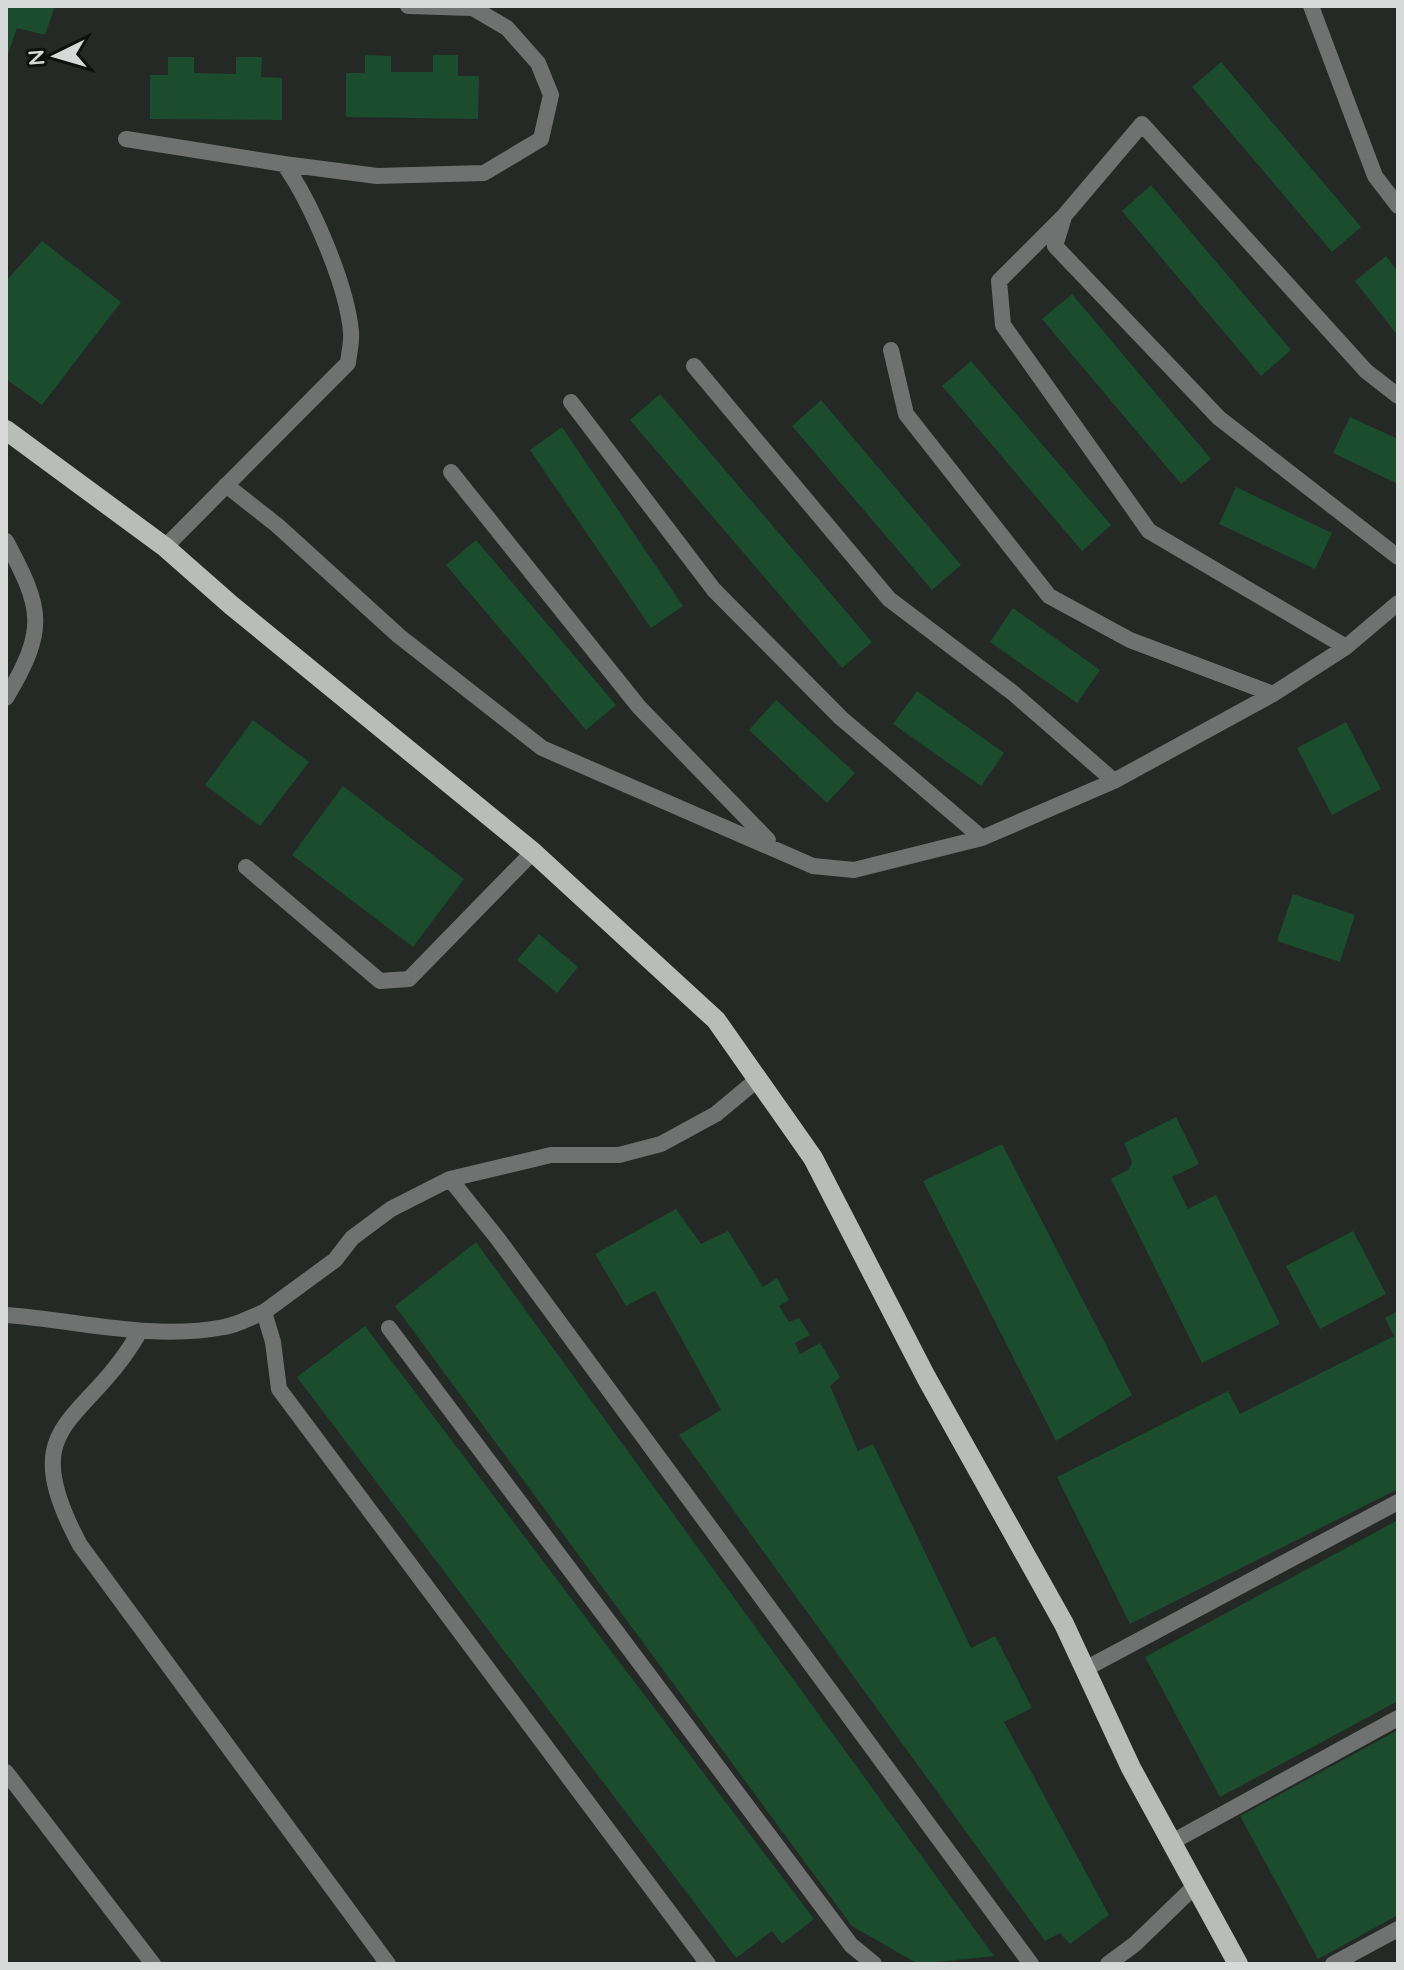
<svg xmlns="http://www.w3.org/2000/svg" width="1404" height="1970" font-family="Quicksand,sans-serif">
	<rect width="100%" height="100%" fill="#242925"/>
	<path fill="#1a4c2d" d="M6 6H55L45 35 17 28 7 57Z
		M365 55 391 56V72H433V55H458V76H479L478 119 346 117V73H365Z
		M168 57H194V73L236 74V57H262L261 77 282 78V120L150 119V75H168Z
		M1221 62 1361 227 1332 252 1192 87Z
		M1151 185 1291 350 1261 376 1122 211Z
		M42 241 121 302 42 405 6 379V281Z
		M1386 256 1398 272V336L1355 281Z
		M1072 294 1211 459 1181 484 1042 319Z
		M971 361 1111 525 1082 551 942 386Z
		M660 394 872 642 842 668 630 420Z
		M821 400 961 565 932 590 792 426Z
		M1350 417 1398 439V484L1333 453Z
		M562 427 683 606 651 628 530 450Z
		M1236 487 1332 533 1315 569 1219 524Z
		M476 540 616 705 586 730 446 565Z
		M1013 608 1100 670 1077 703 990 642Z
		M917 691 1004 753 981 786 893 724Z
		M776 700 855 773 827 803 749 730Z
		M253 720 309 762 260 826 205 785Z
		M1346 722 1381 789 1332 815 1297 748Z
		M343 786 464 879 413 947 292 855Z
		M1293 894 1355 915 1340 962 1277 941Z
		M539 934 578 967 557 993 517 960Z
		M1176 1117 1199 1164 1172 1177 1188 1209 1216 1195 1280 1324 1202 1363 1111 1179 1129 1169 1132 1162 1124 1143Z
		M1002 1144 1132 1395 1056 1441 923 1181Z
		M676 1209 701 1244 728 1231 763 1287 777 1278 789 1300 779 1306 789 1322 799 1318 810 1335 795 1343 800 1354 820 1343 840 1377 830 1386 858 1451 873 1444 971 1648 995 1636 1032 1708 1004 1722 1109 1915 1070 1944 1060 1933 1045 1941 679 1435 721 1410 655 1291 626 1306 595 1254Z
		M1353 1231 1386 1294 1320 1329 1286 1266Z
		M476 1242 994 1956 918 1964 852 1926 395 1306Z
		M1398 1311V1489L1130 1624 1057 1477 1228 1391 1240 1414 1394 1336 1385 1318Z
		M365 1326 814 1919 782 1944 772 1931 736 1958 297 1377Z
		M1398 1520V1701L1220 1797 1145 1657Z
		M1398 1730V1915L1318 1959 1240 1816Z"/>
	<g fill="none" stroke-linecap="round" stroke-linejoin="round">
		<path stroke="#6f7270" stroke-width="16" d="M6 541C43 610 47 629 6 698
			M246 867 380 981 409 979 533 852"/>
		<path stroke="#6f7270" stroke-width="16" d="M1311 6 1375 176 1398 206
			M126 139 284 164C311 202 347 285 351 332 352 342 349 353 348 363L165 547
			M284 164 377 176 484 173 541 139 551 95 538 63 507 28 473 8 408 6
			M1064 217 1055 246 1219 418 1398 557
			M891 350 906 414 1049 596 1130 640 1273 694
			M694 366 889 599 1013 693 1114 781
			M571 402 714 590 841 718 982 838
			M451 472 639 707 768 840
			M226 485 278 526 399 636 542 748 813 866 854 870 982 838 1114 781 1273 694 1346 647 1398 603
			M1346 647 1149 531 1003 325 999 281 1064 216 1142 124 1366 371 1398 396
			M450 1179 498 1239 1031 1964
			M6 1315C77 1320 152 1341 224 1327 237 1325 251 1317 264 1312
			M389 1328 851 1945 874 1964
			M140 1331C86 1427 12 1419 80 1545L388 1964
			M1085 1669 1398 1502
			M6 1772 153 1964
			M1172 1842 1398 1718
			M708 1964 279 1389 273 1342 264 1312 335 1260 352 1238 391 1209 450 1179 551 1155H619L661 1144 716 1114 758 1079
			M1108 1964 1135 1944 1196 1885
			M1333 1964 1398 1929"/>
		<path stroke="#b8bdb9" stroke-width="20" d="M6 430 165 547 231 605 533 852 716 1020 813 1158 926 1377 1064 1624 1131 1768 1238 1964"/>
	</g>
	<rect width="1404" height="1970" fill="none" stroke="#d6d9d7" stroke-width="16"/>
	<g transform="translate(56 56) rotate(265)" stroke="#0f110f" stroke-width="6" paint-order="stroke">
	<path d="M0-6L14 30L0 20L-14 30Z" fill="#d6d9d7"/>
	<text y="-12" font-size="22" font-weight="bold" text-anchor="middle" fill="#d6d9d7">N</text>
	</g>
</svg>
